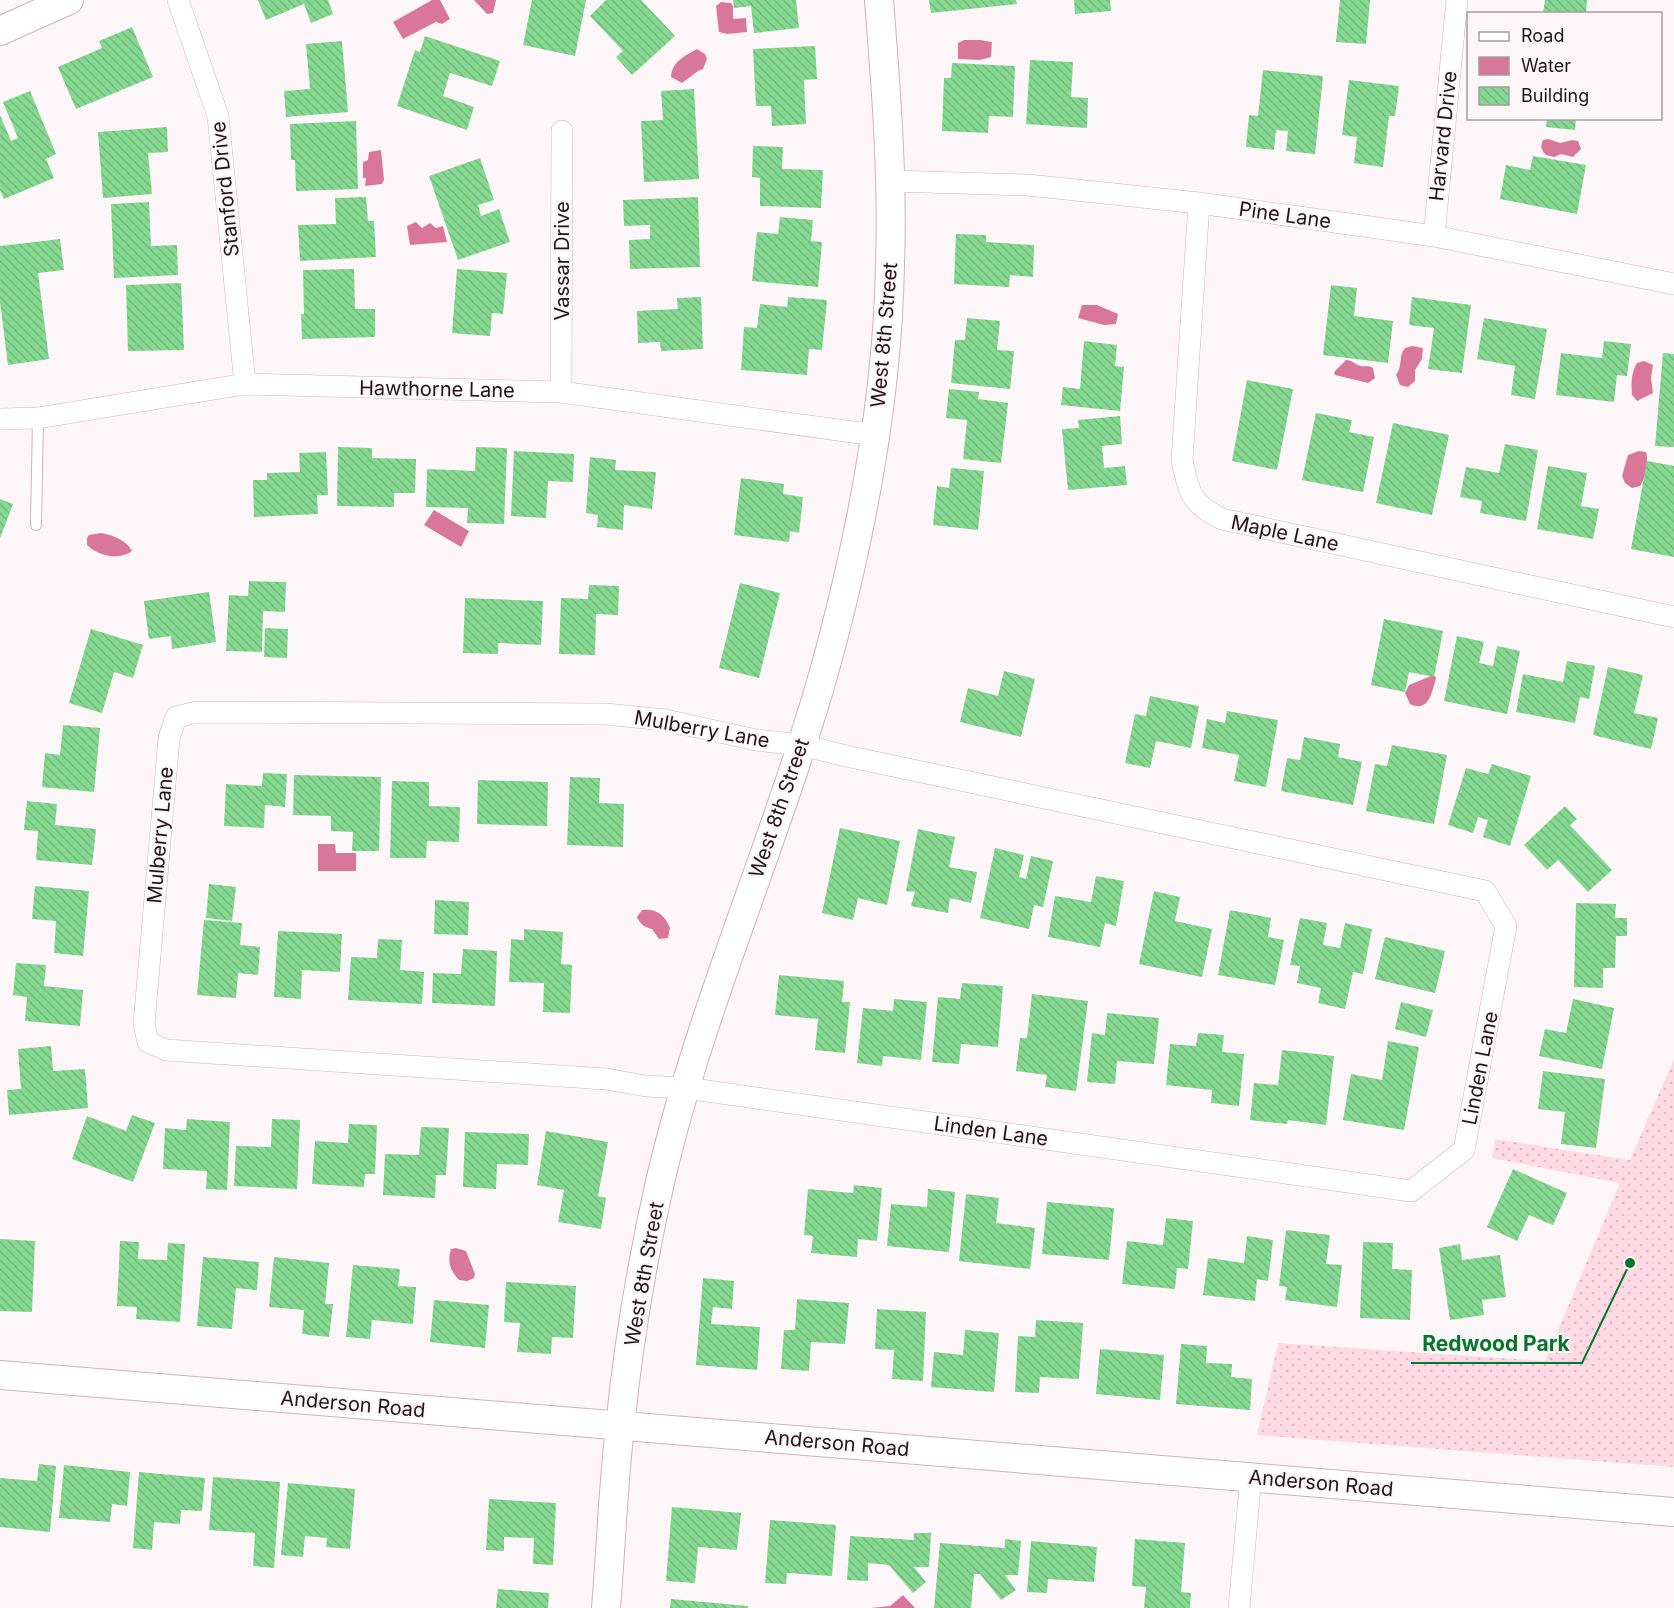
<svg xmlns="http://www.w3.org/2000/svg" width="1674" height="1608" font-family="Inter,sans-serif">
	<defs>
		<pattern id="grass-dots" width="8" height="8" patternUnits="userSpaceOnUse" patternTransform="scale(1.5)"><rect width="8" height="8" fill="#fedae5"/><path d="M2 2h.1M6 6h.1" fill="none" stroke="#d9bac4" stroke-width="1.8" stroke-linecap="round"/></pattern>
		<pattern id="building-back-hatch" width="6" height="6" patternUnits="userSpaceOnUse" patternTransform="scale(1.5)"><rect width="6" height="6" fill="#85d891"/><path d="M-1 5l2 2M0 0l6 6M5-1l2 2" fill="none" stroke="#73b87c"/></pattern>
	</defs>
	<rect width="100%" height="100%" fill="#fdf6f8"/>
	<path fill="url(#grass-dots)" d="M1674 1059V1467L1257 1435 1278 1343 1545 1361 1620 1183 1492 1158 1495 1139 1630 1160Z"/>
	<path fill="#d9779a" d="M432 0H440L450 19 442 24 436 22 403 39 393 22Z
		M474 0H496L493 13 487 14Z
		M721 2 731 3 733 6V19L746 18 747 32 727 34 719 32 716 6Z
		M964 40H980L992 42 991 57 980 60 958 59V43Z
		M697 49 705 54 707 59 703 69 698 71 682 83 671 77C672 61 685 56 697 49Z
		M1548 139 1560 143 1572 140 1578 141 1581 149 1573 157 1561 154 1554 157 1546 155C1541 150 1540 146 1543 140Z
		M381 150 384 180 382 184 365 186 366 178H363V162L368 160 369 152Z
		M416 222 422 228 430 223 436 228 443 226 447 242 410 245 407 226Z
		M1082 305H1097L1118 314 1116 324 1104 325 1078 318Z
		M1412 346 1423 348 1422 359 1415 370V381L1408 387 1400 385 1396 375C1403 366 1398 356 1405 348Z
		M1346 360C1353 360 1355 365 1361 366 1367 367 1368 365 1373 368L1375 378 1368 383 1335 375 1334 372Z
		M1644 361 1653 365 1651 378 1653 393 1637 401 1632 395C1631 384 1631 373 1637 363Z
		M1639 451 1646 452C1649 462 1646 477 1640 486L1632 488 1625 483 1622 476 1628 455Z
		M434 510 469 531 461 547 424 525Z
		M101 533C113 535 126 540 132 551 119 561 98 556 87 545V538L89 535Z
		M1431 676H1435L1436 678C1432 692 1429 713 1410 704L1405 693 1409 685Z
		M318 844H335L336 853H356V871H318Z
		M642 910C656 908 665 915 670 928L668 938 659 939 652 929C644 927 640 924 637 917Z
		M456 1248 466 1251 475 1274 474 1278 467 1281 459 1280C450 1270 447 1262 451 1249Z
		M903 1595 915 1608H871L890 1606Z"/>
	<path fill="url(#building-back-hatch)" d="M258 0H328L333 14 311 23 304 4 266 20Z
		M532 0H586L575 56 523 45Z
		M606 0H641L675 36 632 75 616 57 623 51 590 16Z
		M733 0H796L799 28 754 33 751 6 734 8Z
		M929 0H1016L1017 4 931 13Z
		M1074 0H1110L1111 11 1075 14Z
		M1340 0H1370L1366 44 1336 42Z
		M1545 0H1587L1586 14H1543Z
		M132 27 153 77 76 109 58 67 102 48 99 41Z
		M425 36 500 61 492 86 450 73 443 96 474 107 467 130 397 106 415 50 420 52Z
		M342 41 348 112 286 117 284 91 310 89 306 44Z
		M815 46 817 79 804 80 806 124 772 126 771 106H756L753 49Z
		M1030 60 1073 62 1071 97 1088 98 1087 128 1026 124Z
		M952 63 1015 66 1013 117 989 116 988 133 942 131 944 78H951Z
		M1263 70 1323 76 1315 154 1286 151 1288 131 1276 130 1274 150 1246 147 1249 115 1258 116Z
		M1349 80 1399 86 1395 116H1389L1383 167 1354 163 1357 137 1342 135Z
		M694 89 699 179 644 182 641 121 663 120 661 91Z
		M30 91 56 154 46 159 54 178 4 199 0 190V115L11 141 18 138 3 102Z
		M1547 118H1576L1575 130 1546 127Z
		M356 121 358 189 296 191 295 160H291L290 124Z
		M167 127 168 152 148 153 152 194 103 198 98 132Z
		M753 146 783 147 782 169 823 170 821 208 760 206V178L752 177Z
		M1533 156 1586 165 1577 214 1500 199 1506 165 1530 170Z
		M480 158 494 200 478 205 481 216 499 209 510 242 458 260 429 176Z
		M366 197 368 221H374L376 257 300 261 298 225 336 224 335 198Z
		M698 197 700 267 630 269 629 240 650 239V225L624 226 623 200Z
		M149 202 151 246 177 245 178 275 114 278 111 204Z
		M780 217 813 220 811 241 822 242 818 287 752 281 757 232 778 234Z
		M956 234 986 235V242L1034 245 1033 277 1010 275 1009 287 954 284Z
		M60 239 64 270 38 273 49 359 8 365 0 302V246Z
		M354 269 355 309H375V337L302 339 301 314H304L303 270Z
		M457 269 507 273 503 314 492 313 490 336 452 333Z
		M181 283 184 350 128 351 126 285Z
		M1331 285 1357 288 1354 316 1393 321 1388 363 1323 355Z
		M701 297 703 349 661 351 660 342 638 343 637 311 678 309 677 298Z
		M788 297 827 300 822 350 809 349 807 375 741 370 744 327 757 328 760 304 787 307Z
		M1412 297 1471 305 1462 373 1428 369 1434 328 1409 325Z
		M967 318 1000 321 997 350 1014 351 1010 389 951 383 955 340H965Z
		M1484 318 1547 329 1535 399 1511 395 1515 366 1477 359Z
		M1084 341 1117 345 1115 366 1124 367 1120 411 1061 405 1063 387 1080 389Z
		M1604 341 1631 344 1627 376 1617 375 1614 402 1556 395 1561 353 1602 358Z
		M1663 353 1674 354V447L1655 446Z
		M1247 380 1293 389 1277 470 1232 461Z
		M949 389 979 392 978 399 1008 403 1001 463 963 459 967 420 946 418Z
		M1316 413 1352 420 1349 432 1374 437 1363 492 1302 480Z
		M1120 416 1122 444 1102 446 1104 468 1125 466 1127 485 1068 490 1062 429 1079 428 1078 420Z
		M1393 423 1449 435 1432 515 1376 503Z
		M1505 444 1538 450 1526 521 1480 513 1482 501 1460 497 1466 467 1499 473Z
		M338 447 372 448V458L416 459 415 493H394V507L337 506Z
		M476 447 507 448 504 524 467 523 468 508 426 507 427 469 475 471Z
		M514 451 574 454 573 482 548 481 546 518 511 516Z
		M326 452 328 495H317L318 514 254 517 253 480H267V473L300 472 299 453Z
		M590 457 616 460 615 470 656 472 652 509 624 505 623 530 597 527 598 515 586 513Z
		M1647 461 1674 466V557L1631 549Z
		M1548 466 1587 473 1581 506 1599 509 1593 539 1537 529Z
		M951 468 984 471 978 530 933 525 937 486 949 488Z
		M741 478 784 484 783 494 803 497 799 533 790 531 789 542 734 535Z
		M0 499 13 504 0 538Z
		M249 581 286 582 285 612 263 611 262 652 226 651 229 595 248 596Z
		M740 583 780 593 759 678 719 668Z
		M589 585 619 586 618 615 596 614 595 655 559 654 561 598 588 599Z
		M209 592 216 642 172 649 171 636 149 639 144 601Z
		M465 598 543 601 541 645 498 643V654L463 653Z
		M1384 619 1443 631 1434 677 1409 672 1405 692 1371 685Z
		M265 628 288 629 287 658 264 657Z
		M91 629 143 645 133 678 114 672 102 713 69 703Z
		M1457 636 1484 642 1479 663 1493 666 1497 646 1520 651 1507 714 1444 701Z
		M1567 661 1595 666 1589 699 1580 697 1575 723 1516 712 1523 674 1563 682Z
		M1608 667 1643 675 1634 713 1658 718 1651 749 1593 735Z
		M1004 671 1035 679 1021 737 960 722 968 688 998 696Z
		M1150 696 1199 706 1191 748 1156 741 1150 768 1125 763 1135 714 1146 716Z
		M1227 711 1278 720 1266 787 1234 781 1239 755 1202 748 1207 719 1225 723Z
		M63 725 100 728 94 792 42 787 45 753 60 755Z
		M1304 737 1340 744 1338 757 1362 762 1353 805 1281 791 1287 758 1300 760Z
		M1392 745 1447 755 1434 824 1366 811 1375 764 1387 766Z
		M1492 764 1531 776 1510 846 1483 837 1488 820 1478 817 1473 833 1448 825 1466 768 1488 774Z
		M263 773 287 774 285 807 265 805 264 828 224 826 226 784 262 786Z
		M294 775 381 777 379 851H352L353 832 331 831V816L293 815Z
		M570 777 600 778 599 803 624 804 623 847 567 845Z
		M478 780 548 782 547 826 477 824Z
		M392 781 429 782V806L460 807 459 842 427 841 426 858H390Z
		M27 801 57 804 55 825 96 829 92 865 36 860 38 831 24 830Z
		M1565 806 1577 819 1570 825 1612 870 1588 892 1558 860 1547 870 1524 845Z
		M840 828 900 841 887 905 858 898 853 920 822 913Z
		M918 829 955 837 949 867 977 872 971 903 950 898 948 913 911 906 915 892 906 891Z
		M995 848 1024 855 1019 877 1026 879 1031 856 1053 861 1043 907 1034 905 1029 929 980 918Z
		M1096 876 1124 881 1116 926 1105 923 1100 947 1048 937 1055 896 1091 902Z
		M209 884 236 887 232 921 206 918Z
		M35 886 89 891 83 956 54 953 56 921 32 919Z
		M1154 891 1180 897 1175 921 1212 929 1202 977 1139 964Z
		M435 900 469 902 468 935 434 934Z
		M1576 903 1616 904 1615 918H1627V936H1616L1615 968H1603V988L1574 987Z
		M1230 910 1271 918 1268 937 1284 940 1275 985 1218 975Z
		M1300 918 1327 923 1323 945 1340 948 1345 923 1372 929 1363 974 1353 972 1345 1009 1318 1003 1321 988 1297 983 1300 966 1290 965Z
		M204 920 242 923 240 945 260 947 258 975 238 973 236 998 197 995Z
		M524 929 563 932 561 964 572 965 570 1013 543 1012 544 983 509 982 511 939 524 940Z
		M278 931 342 934 340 972 302 970 301 999 274 997Z
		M1385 937 1445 951 1435 993 1375 979Z
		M378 939 402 940 400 970 424 972 422 1004 348 1000 351 957 377 958Z
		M463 949 497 951 495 1006 432 1003 433 973 461 974Z
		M16 963 46 965 44 986 83 990 80 1026 25 1021 27 997 13 995Z
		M779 975 844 981 842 1002H850L845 1053 815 1050 818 1019 775 1015Z
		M962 983 1003 986 998 1047 961 1044 959 1064 932 1062 938 997 960 999Z
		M1032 994 1088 1001 1076 1091 1045 1087 1047 1075 1016 1071 1020 1038H1027Z
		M894 999 927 1002 921 1060 883 1056 882 1066 857 1063 863 1008 893 1011Z
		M1573 999 1614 1008 1602 1069 1539 1056 1545 1029 1566 1033Z
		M1401 1002 1433 1010 1426 1037 1395 1029Z
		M1107 1013 1159 1018 1154 1064 1117 1061 1115 1084 1087 1082 1092 1033 1105 1035Z
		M1198 1033 1224 1035 1222 1052 1244 1054 1239 1106 1211 1103 1212 1090 1166 1085 1170 1044 1196 1046Z
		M1388 1041 1419 1047 1404 1130 1343 1120 1351 1074 1382 1080Z
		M51 1046 53 1071 85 1069 88 1108 9 1115 7 1090 21 1089 18 1049Z
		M1282 1050 1334 1056 1326 1125 1288 1120 1287 1124 1250 1120 1254 1083 1278 1085Z
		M1543 1071 1605 1079 1596 1148 1561 1144 1565 1112 1538 1109Z
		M132 1115 155 1123 133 1182 72 1159 87 1116 126 1131Z
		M187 1119 230 1122 227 1190 206 1189 207 1171 163 1169 165 1128 186 1130Z
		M272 1119 300 1120 297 1189 234 1186 236 1146 271 1147Z
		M349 1124 377 1125 375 1174H365L364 1187 312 1184 315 1141 348 1143Z
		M421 1127 449 1128 446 1175H436L435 1198 383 1195 385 1154 419 1155Z
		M546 1131 608 1142 598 1196 606 1198 601 1229 558 1222 564 1190 537 1185Z
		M465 1132 529 1134 528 1165 497 1164 496 1189 463 1187Z
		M1513 1169 1567 1193 1553 1225 1529 1215 1517 1241 1487 1227Z
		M854 1185 882 1188 877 1241 858 1239 857 1257 811 1253 813 1236 804 1235 808 1189 853 1193Z
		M928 1189 955 1192 949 1252 887 1246 891 1204 927 1207Z
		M966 1194 999 1198 996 1223 1035 1228 1030 1269 959 1261Z
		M1047 1202 1114 1208 1109 1260 1042 1254Z
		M1166 1218 1193 1221 1188 1269 1177 1268 1175 1289 1122 1284 1127 1241 1163 1245Z
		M1286 1230 1330 1235 1326 1264 1342 1265 1337 1307 1285 1300 1287 1287 1279 1286Z
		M1247 1236 1273 1240 1268 1281 1257 1279 1255 1301 1203 1295 1208 1258 1244 1263Z
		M0 1239 35 1241 32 1312 0 1311Z
		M120 1241 139 1242 138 1259 167 1260 168 1243 185 1244 180 1322 136 1319 137 1307 117 1306Z
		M1363 1242 1393 1243 1392 1269 1412 1270 1410 1320 1360 1318Z
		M1460 1244 1462 1260 1500 1255 1506 1297 1482 1300 1484 1315 1450 1320 1439 1248Z
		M203 1257 259 1262 257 1290 236 1288 232 1329 197 1326Z
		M274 1257 329 1263 325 1304H333L329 1337 302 1334 304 1310 269 1307Z
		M353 1265 400 1269 398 1286 416 1287 413 1324 372 1320 370 1339 346 1337Z
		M703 1278 734 1281 732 1309 713 1307 711 1324 760 1327 757 1370 696 1365Z
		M506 1282 576 1286 573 1338 552 1337 551 1354 517 1352 520 1323 504 1322Z
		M797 1299 849 1303 845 1344 811 1342 809 1371 781 1369 784 1330H795Z
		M434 1300 489 1305 485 1348 430 1342Z
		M877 1309 926 1312 923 1381 892 1379 894 1350 875 1349Z
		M1036 1320 1083 1323 1079 1379 1040 1377 1039 1393 1015 1392 1018 1336 1035 1337Z
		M965 1330 999 1333 994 1392 931 1387 934 1352 963 1355Z
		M1181 1344 1207 1346 1206 1363 1232 1364 1231 1377 1252 1379 1250 1410 1176 1404Z
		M1100 1349 1164 1355 1160 1400 1096 1394Z
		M39 1464 56 1466 50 1532 0 1527V1478L37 1481Z
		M64 1465 130 1472 127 1506 112 1504 110 1522 59 1518Z
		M139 1472 205 1478 202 1511 181 1510 180 1524 154 1522 152 1550 133 1548Z
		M213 1477 280 1482 274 1568 253 1566 255 1533 209 1530Z
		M288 1483 355 1489 350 1549 326 1547 327 1538 305 1536 303 1557 281 1555Z
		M489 1499 556 1503 553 1565 533 1564 534 1538 504 1537V1551L486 1550Z
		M672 1507 741 1513 737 1550 698 1547 695 1583 666 1581Z
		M770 1520 836 1525 832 1576 787 1573 786 1584 765 1583Z
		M914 1533H931L929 1567H914L926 1582 913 1593 889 1565 868 1563V1581L847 1580 850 1536 914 1540Z
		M1005 1539 1021 1541 1018 1575H1005L1016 1590 1001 1600 980 1574H974L971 1608H934L940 1543 1005 1548Z
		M1135 1539 1185 1543 1181 1592 1191 1593 1190 1608H1144L1146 1587 1132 1586Z
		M1031 1541 1097 1547 1094 1582 1048 1579 1047 1593 1027 1592Z
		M498 1589 549 1593 548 1608H496Z
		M671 1599 748 1606V1608H670Z"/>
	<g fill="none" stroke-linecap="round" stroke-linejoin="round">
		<defs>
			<path id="lane" d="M36 525 38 418"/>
			<path id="street" d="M178 0 218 116 245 384
				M891 181 1028 185 1199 203 1434 236 1674 284
				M1199 203 1182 460C1189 493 1191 504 1222 519L1674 617
				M1434 236 1457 0
				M561 392 562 131
				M0 419 38 418 245 384 561 392 875 435
				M197 712 606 714 665 720 756 740 802 745 846 756 1485 891 1506 926 1464 1150 1411 1191 686 1088 646 1086 606 1079 166 1050 148 1042 144 1024 169 738 176 717Z
				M1239 1608 1251 1476"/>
			<path id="secondary" d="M0 31 69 0
				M0 1375 1674 1512
				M606 1608C611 1548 613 1487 620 1427 628 1345 642 1262 660 1182 703 997 785 823 833 639 864 520 888 387 890 264 893 176 886 88 879 0"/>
		</defs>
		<use href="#lane" stroke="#d2b0ba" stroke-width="12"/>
		<use href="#street" stroke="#d2b0ba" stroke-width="22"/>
		<use href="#secondary" stroke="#d2b0ba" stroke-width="30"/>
		<use href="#lane" stroke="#fff" stroke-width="10"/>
		<use href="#street" stroke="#fff" stroke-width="21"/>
		<use href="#secondary" stroke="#fff" stroke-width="28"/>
	</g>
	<g text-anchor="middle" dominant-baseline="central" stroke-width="4.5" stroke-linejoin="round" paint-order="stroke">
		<g font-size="20" fill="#201418" stroke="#fdf6f8">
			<text transform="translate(1443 136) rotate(-84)">Harvard Drive</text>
			<text transform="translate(225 189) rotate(-96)">Stanford Drive</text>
			<text transform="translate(1285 215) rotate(8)">Pine Lane</text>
			<text transform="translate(562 261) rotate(-90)">Vassar Drive</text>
			<text transform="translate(884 335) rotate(-85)">West 8th Street</text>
			<text transform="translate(437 389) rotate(1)">Hawthorne Lane</text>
			<text transform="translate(1285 533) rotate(12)">Maple Lane</text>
			<text transform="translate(702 729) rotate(10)">Mulberry Lane</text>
			<text transform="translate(779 808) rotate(-71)">West 8th Street</text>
			<text transform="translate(160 835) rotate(-85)">Mulberry Lane</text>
			<text transform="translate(1480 1068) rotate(-79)">Linden Lane</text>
			<text transform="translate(991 1131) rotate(8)">Linden Lane</text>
			<text transform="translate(644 1274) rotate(-80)">West 8th Street</text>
			<text transform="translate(353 1404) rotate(5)">Anderson Road</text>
			<text transform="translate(837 1443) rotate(5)">Anderson Road</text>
			<text transform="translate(1321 1483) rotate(5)">Anderson Road</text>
		</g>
	</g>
	<path fill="none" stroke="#03782d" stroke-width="2" d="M1630 1263L1582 1363H1411"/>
	<circle fill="#03782d" stroke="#fdf6f8" stroke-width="2" cx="1630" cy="1263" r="6"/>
	<g font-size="21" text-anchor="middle" font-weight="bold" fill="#03782d" stroke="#fdf6f8" stroke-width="4.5" stroke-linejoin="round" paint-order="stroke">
		<text x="1496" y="1351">Redwood Park</text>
	</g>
	<rect x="1467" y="12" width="195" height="108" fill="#fdf6f8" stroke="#a59c9e" stroke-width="1.5"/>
	<rect x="1479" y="32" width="30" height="9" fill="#ffffff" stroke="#a59c9e" stroke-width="1.5"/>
	<text x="1521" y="42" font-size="18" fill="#201418">Road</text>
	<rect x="1479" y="57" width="30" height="18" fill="#d9779a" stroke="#a59c9e" stroke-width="1.5"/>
	<text x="1521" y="72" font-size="18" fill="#201418">Water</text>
	<rect x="1479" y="87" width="30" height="18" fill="url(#building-back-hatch)" stroke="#a59c9e" stroke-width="1.5"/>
	<text x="1521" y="102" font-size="18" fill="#201418">Building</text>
</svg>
